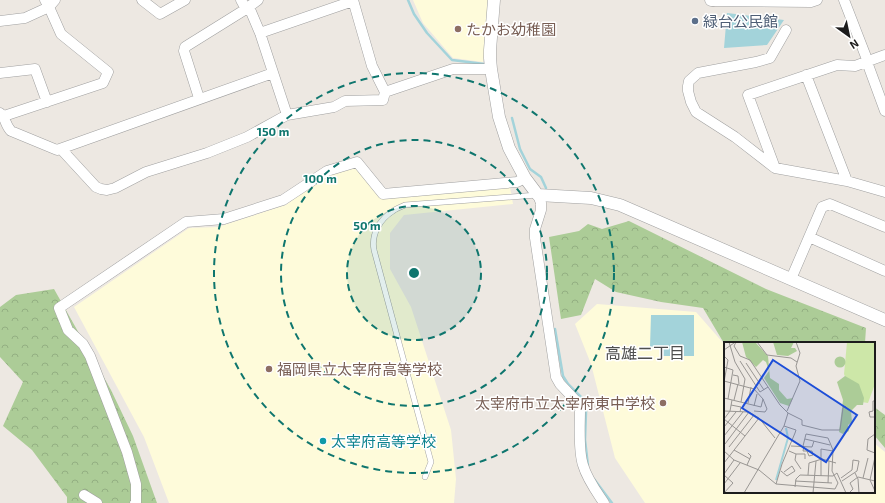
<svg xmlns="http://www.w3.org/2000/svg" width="885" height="503" font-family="'Exo 2','Noto Sans JP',sans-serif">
	<defs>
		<pattern id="forest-crowns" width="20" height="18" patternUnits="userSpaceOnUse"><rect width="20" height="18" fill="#accc97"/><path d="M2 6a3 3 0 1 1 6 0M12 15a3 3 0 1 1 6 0" fill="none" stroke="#93af82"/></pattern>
	</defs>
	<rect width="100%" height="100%" fill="#ede8e2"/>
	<path fill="#fefbda" d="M413 0H489L483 62 453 58 423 23Z
		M355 166 381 199 510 187 513 204 404 215 390 233V269L411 307 451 430 456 479 454 503H169L144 437 74 307 189 228 218 227 286 205 324 176Z
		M597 304 696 312 725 345V492H874V443L885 452V503H645L615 458 591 364 575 324Z"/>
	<path fill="url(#forest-crowns)" d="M629 221 766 289 866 328 865 343H725V345L703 308 661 302 616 292 595 279 581 315 561 319 549 237 579 231 588 224 602 229Z
		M54 289 111 390 133 436 157 503H67V497L32 450 3 426 23 382 0 357V307L16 295Z
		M874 407 885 415V448L874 435Z"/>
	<path fill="#a3d3da" d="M727 13 784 20 767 45 724 48Z
		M651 315H694V356H661V347H650Z"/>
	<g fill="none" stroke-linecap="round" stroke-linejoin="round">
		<path stroke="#a3d3da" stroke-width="2.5" d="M408 0 414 14 427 33 452 60 484 64
			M512 118 520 149 530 169 541 177 546 188
			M555 329 563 376 568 384 583 399 585 404 586 412 585 440 588 466
			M594 479 612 503"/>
		<defs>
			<path id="service" d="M425 477 431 462 374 250C371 234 380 219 393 211 397 208 401 207 405 205L537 195"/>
			<path id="minor" d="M142 0 160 14 185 0
				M241 0 246 9
				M353 0 372 66 385 92 453 69H491
				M844 0 868 62
				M713 1 811 2 817 0
				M0 21 25 18 49 7 55 0
				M786 30 770 58 756 62 698 73 689 81 688 86V91L691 102 696 112 735 137 775 168 847 181 885 192
				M260 33 353 1
				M867 62 885 111
				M0 73 35 69 47 102
				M806 75 847 181
				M199 98 184 51 185 47 246 9 258 0
				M0 113C6 118 5 125 11 131L57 150 273 73
				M287 115 334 107 345 101 383 100 385 92
				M4 116 103 83 108 72 61 34 49 7 45 0
				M61 149 96 187 101 189 107 190 115 188 146 172 207 153 247 137 287 115 260 33 249 7
				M775 168 748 95 837 65 855 66 885 55
				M538 195 541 203V210L535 229V238L556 377 560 384 577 402 580 409C580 425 578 450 583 465 587 479 596 491 604 503
				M809 237 885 271
				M791 279 822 207 830 204 885 227
				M84 495 97 503
				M135 503 136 502V484L127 452 90 356 83 344 68 330 59 308 186 222 224 219 283 200 327 171 357 162 383 194 517 182 525 178"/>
			<path id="tertiary" d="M494 0 490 50V58L491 69 499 117 509 148 525 178 537 194 538 195 591 198 620 205 885 320
				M711 0H713"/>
		</defs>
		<use href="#service" stroke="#a0a0a0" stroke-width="6"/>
		<use href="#minor" stroke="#a0a0a0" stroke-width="11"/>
		<use href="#tertiary" stroke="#a0a0a0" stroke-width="13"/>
		<use href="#service" stroke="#fff" stroke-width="5"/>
		<use href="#minor" stroke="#fff" stroke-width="10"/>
		<use href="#tertiary" stroke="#fff" stroke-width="12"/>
	</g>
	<circle cx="414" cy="273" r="67" fill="#0f766e" fill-opacity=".12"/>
	<g fill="none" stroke="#0f766e" stroke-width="2" stroke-dasharray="7 5">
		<circle cx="414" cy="273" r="67"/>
		<circle cx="414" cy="273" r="133"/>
		<circle cx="414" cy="273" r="200"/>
	</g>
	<circle fill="#5c6f8a" stroke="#fff" stroke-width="1.5" cx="695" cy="21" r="4"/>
	<g fill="#8d6e63" stroke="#fff" stroke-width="1.5">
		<circle cx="458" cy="29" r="4"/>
		<circle cx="269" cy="369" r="4"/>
		<circle cx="663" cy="403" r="4"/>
	</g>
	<circle fill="#0f9aa8" stroke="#fff" stroke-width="1.5" cx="323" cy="441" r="4"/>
	<g text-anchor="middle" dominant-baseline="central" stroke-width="3" stroke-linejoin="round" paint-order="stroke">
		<g font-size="15" fill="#4e5e75" stroke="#fff" text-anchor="start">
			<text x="703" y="21">緑台公民館</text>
		</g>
		<g font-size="15" fill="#785e54" stroke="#fff" text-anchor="start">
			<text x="466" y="29">たかお幼稚園</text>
			<text x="277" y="369">福岡県立太宰府高等学校</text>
			<text x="655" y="403" text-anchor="end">太宰府市立太宰府東中学校</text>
		</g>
		<g font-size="15" fill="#0d838f" stroke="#fff" text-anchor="start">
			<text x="331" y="441">太宰府高等学校</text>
		</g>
		<g font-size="16" fill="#4f4f4f" stroke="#fff">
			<text x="645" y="352">高雄二丁目</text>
		</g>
	</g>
	<g transform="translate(724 342)">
		<rect width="151" height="151" fill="#ede8e2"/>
		<path d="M123 0H151V42L144 61 130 59 120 32Z" fill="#cde7a8"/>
		<path d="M18 0 32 1 44 14 46 36 55 42V48L63 57 69 56 65 64 56 61 40 36 45 29 42 20 39 18 32 25 22 15ZM49 0H70L67 6H71L73 9 64 14 53 13ZM110.5 20a5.5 5.5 0 1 1 11 0a5.5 5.5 0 1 1-11 0ZM121 34 135 42 140 56 139 63H133L127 69 128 80 124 83 125 89 119 92 115 90 119 58 113 40Z" fill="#accc97"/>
		<path fill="none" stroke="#a3d3da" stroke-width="2" d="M52 138 64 96 62 86"/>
		<path fill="none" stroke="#999693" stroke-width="1" d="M5 0 11 20 21 37 17 60M12 0 10 4 16 14 26 18 56 63 64 71 78 78V83L98 88H116L119 66 121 64 125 68M33 0 43 13 67 16 73 20M0 8 10 1M0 14 4 18 0 40M16 19 36 50 44 45M22 21 40 48M0 25 9 28 4 57M9 33 14 34 15 42M0 39 30 47 39 57 43 67 41 70 30 69M0 56 37 65 39 57M10 58 14 42M151 59H149V69L145 70 146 75H151M24 61 27 45M7 63 17 65 16 70M30 64 33 52M0 69 25 70 35 76 51 96M63 69 76 39 72 24 76 11 72 0M0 77 21 94M0 77 6 69 8 58M0 85 12 70M151 92 144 97 143 108 151 111M0 94 19 70M81 97 106 103M1 102 25 70M67 104 88 105 90 99M80 104 79 109H88L89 113 85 114 83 109M5 105 30 73M10 108 26 117M0 109 10 118 35 128 52 142 111 147 114 141 108 129 109 108 104 96 82 92 79 104M65 109 72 112H81V117M72 112 71 118 77 127M151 115 146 138 151 149M0 121 35 76M23 123 27 114 24 111M57 129 63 134 71 129 68 124 60 130M131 131 134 137 135 151M0 132 10 118M0 133 9 141 0 151M84 133 85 121 98 117 112 121M97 134V107L109 109M134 135 151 139M117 136 128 128 129 118 135 119 133 129 118 139M139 136 144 116M71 139 108 141M104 141 105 119M0 142 16 121M52 142 58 122 71 91 72 88 60 84M71 145 72 137 76 133 109 134 113 131 122 151M20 151 60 84 64 71M89 151 92 119M125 151 129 147 126 141 134 135"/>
		<path fill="#1d4ed8" fill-opacity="0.15" stroke="#1d4ed8" stroke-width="2" d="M49 18 133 73 102 120 18 66Z"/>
		<rect width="151" height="151" fill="none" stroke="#1c1c1c" stroke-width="2"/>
	</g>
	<circle cx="414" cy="273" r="6" fill="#0f766e" stroke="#fff" stroke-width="2"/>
	<g font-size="12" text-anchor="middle" font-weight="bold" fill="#0f766e" stroke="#fff" stroke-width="3" stroke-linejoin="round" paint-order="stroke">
		<text x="273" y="136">150 m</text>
		<text x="320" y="183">100 m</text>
		<text x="367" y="230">50 m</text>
	</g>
	<g transform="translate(849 36) rotate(147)" stroke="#ffffff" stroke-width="3" paint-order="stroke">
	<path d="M0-3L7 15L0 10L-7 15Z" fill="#1c1c1c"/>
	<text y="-6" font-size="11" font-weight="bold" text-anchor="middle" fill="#1c1c1c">N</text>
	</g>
</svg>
